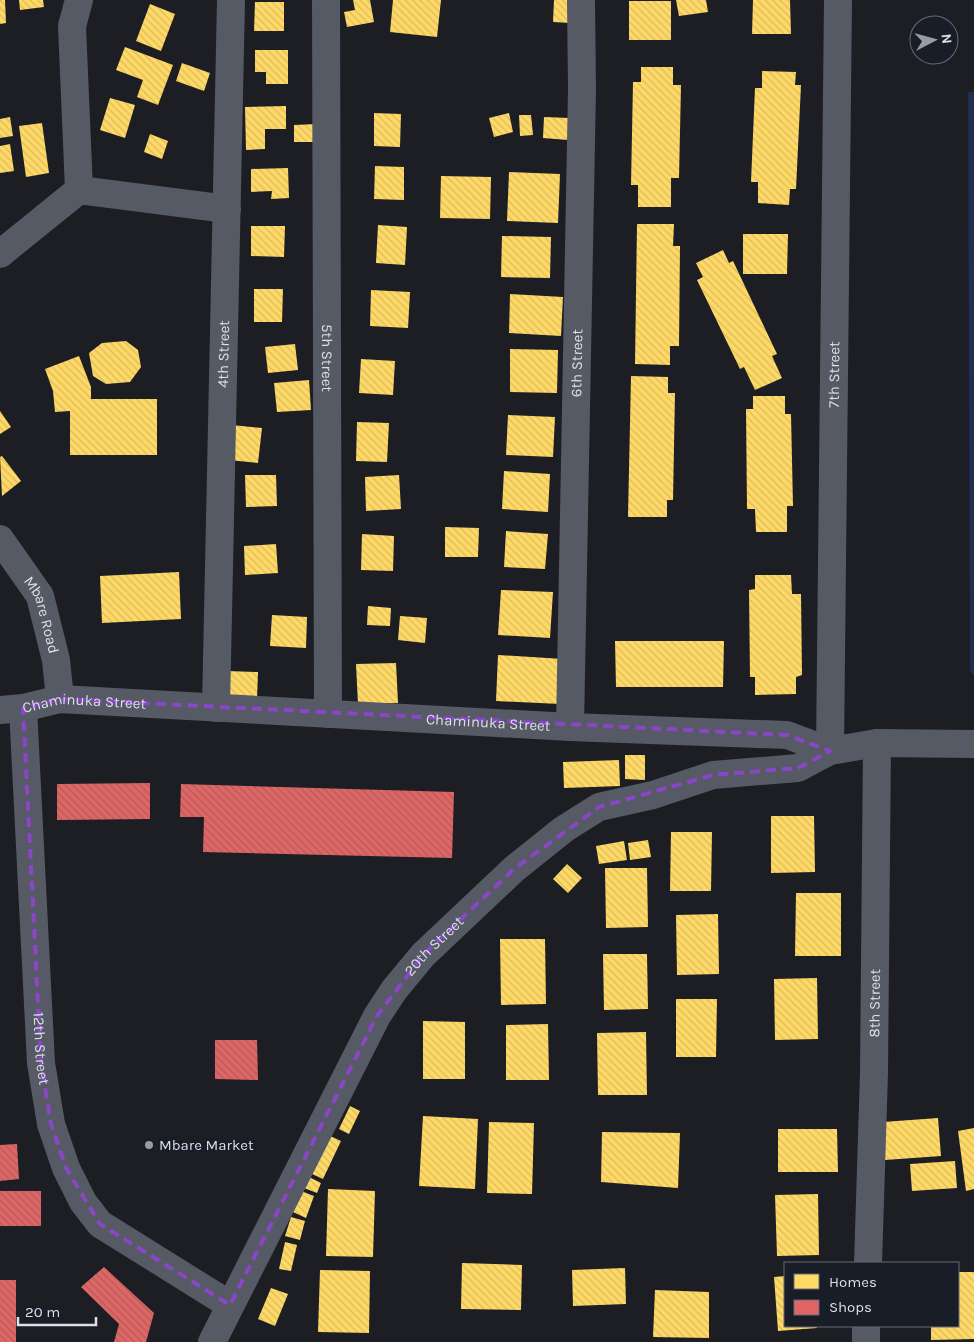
<svg xmlns="http://www.w3.org/2000/svg" width="974" height="1342" font-family="Karla,sans-serif">
	<defs>
		<pattern id="homes-back-hatch" width="6" height="6" patternUnits="userSpaceOnUse" patternTransform="scale(1.25)"><rect width="6" height="6" fill="#ffd966"/><path d="M-1 5l2 2M0 0l6 6M5-1l2 2" fill="none" stroke="#d9bb60"/></pattern>
		<pattern id="shops-back-hatch" width="6" height="6" patternUnits="userSpaceOnUse" patternTransform="scale(1.25)"><rect width="6" height="6" fill="#e06666"/><path d="M-1 5l2 2M0 0l6 6M5-1l2 2" fill="none" stroke="#b15c5c"/></pattern>
	</defs>
	<rect width="100%" height="100%" fill="#1c1e24"/>
	<path fill="#1f2e52" d="M968 92H974V675L970 671Z"/>
	<path fill="url(#homes-back-hatch)" d="M0 0H5L6 23 0 24Z
		M19 0H43L44 7 20 10Z
		M353 0H370L374 22 347 27 344 12 355 10Z
		M393 0H441L437 37 390 32Z
		M554 0H571V23L553 22Z
		M676 0H706L708 12 679 16Z
		M753 0H790L791 34H752Z
		M629 1H671V40H629Z
		M255 2H284V31H254Z
		M150 4 175 14 161 51 136 41Z
		M125 47 173 65 158 105 137 97 143 80 116 70Z
		M255 50H288V84H266V72H255Z
		M182 63 210 73 204 91 176 81Z
		M641 67H673V85H681L679 178H671V207H638V185H631L633 82H641Z
		M762 71 796 72 795 85H801L796 189H790L789 205 758 203V182H751L755 88H762Z
		M110 98 135 105 125 138 100 130Z
		M286 106V129H265V149L246 150 245 107Z
		M374 113 401 114 400 147 374 146Z
		M509 113 513 132 494 137 489 118Z
		M519 115H531L533 135 520 136Z
		M10 117 13 136 0 138V119Z
		M544 117 569 118 568 140 543 138Z
		M42 123 49 173 26 177 19 126Z
		M317 124 318 142H294V125Z
		M150 134 168 141 162 159 144 152Z
		M10 144 14 171 0 173V146Z
		M375 166 404 167V200L374 199Z
		M288 168 289 198 271 199 272 191 251 192V169Z
		M509 172 560 174 558 223 507 221Z
		M441 176 491 177 490 219 440 218Z
		M637 224H674L673 246H680L679 346H670V365L635 364Z
		M378 225 407 227 405 265 376 263Z
		M251 226H285L284 257 251 256Z
		M743 234H788L787 274H743Z
		M502 236 551 237 550 278 501 277Z
		M723 250 729 263 733 261 777 354 772 356 782 378 755 390 744 367 740 369 697 280 703 277 696 263Z
		M254 289H283L282 322H254Z
		M371 290 410 292 408 328 370 326Z
		M510 294 563 297 561 336 509 333Z
		M126 341 138 350 141 367 130 382 106 384 93 376 89 353 102 343Z
		M295 344 298 370 268 373 265 347Z
		M510 349 558 350 557 393 510 392Z
		M79 356 91 387V399H157V455H70V411L55 412 53 391 45 369Z
		M361 359 395 361 393 395 359 393Z
		M631 376 668 377V393H675L673 500H667V517H628Z
		M309 380 311 410 277 412 274 383Z
		M753 396H785V414H791L793 506H787V532H756L755 509H747L746 409H753Z
		M0 411 11 427 0 434Z
		M508 415 555 417 553 457 506 455Z
		M357 422 389 423 387 462 356 461Z
		M232 425 262 428 258 463 229 460Z
		M2 456 21 481 2 496 0 457Z
		M504 471 550 474 548 512 502 509Z
		M245 475H276L277 506 246 507Z
		M399 475 401 509 366 511 365 477Z
		M445 527 479 528 478 557H445Z
		M506 531 548 534 545 569 504 567Z
		M362 534 394 536 393 571 361 570Z
		M276 544 278 573 245 575 244 546Z
		M179 572 181 619 102 623 100 576Z
		M755 575H791L792 594H801L802 675 796 677V694L755 695V677H750L749 590 755 589Z
		M501 590 553 592 550 638 498 635Z
		M368 606 391 608 390 626 367 625Z
		M272 615 307 617 306 648 270 646Z
		M400 616 427 618 425 643 398 640Z
		M615 641H724L723 687H616Z
		M498 655 563 659 560 704 496 701Z
		M396 663 398 703 358 704 356 664Z
		M226 671 258 672 257 699 225 698Z
		M625 755H645V780L625 779Z
		M619 760 620 786 564 788 563 762Z
		M771 816H814L815 872 771 873Z
		M671 832H712L711 891H670Z
		M648 840 651 857 630 860 628 843Z
		M624 841 627 860 599 864 596 846Z
		M567 864 582 878 568 893 553 879Z
		M605 868H647L648 927 606 928Z
		M796 893H841V956H795Z
		M718 914 719 974 677 975 676 915Z
		M500 939H545L546 1004 501 1005Z
		M603 954H647L648 1009 604 1010Z
		M817 978 818 1039 775 1040 774 979Z
		M676 999H717L716 1057H676Z
		M423 1021 465 1022V1079H423Z
		M548 1024 549 1080H506V1025Z
		M646 1032 647 1095H598L597 1033Z
		M350 1106 360 1111 349 1134 339 1129Z
		M423 1116 478 1119 475 1189 419 1186Z
		M938 1118 941 1156 885 1160 883 1122Z
		M489 1122 534 1123 532 1194 487 1193Z
		M974 1128V1189L966 1191 958 1131Z
		M778 1129H837L838 1172H778Z
		M602 1132 680 1133 678 1188 601 1182Z
		M328 1135 341 1141 323 1179 310 1173Z
		M955 1161 957 1188 912 1191 910 1164Z
		M309 1177 321 1183 317 1193 304 1188Z
		M328 1189 375 1191 373 1257 326 1256Z
		M301 1191 314 1196 306 1218 293 1212Z
		M818 1194 819 1255 777 1256 775 1195Z
		M291 1217 305 1221 300 1240 285 1236Z
		M285 1242 297 1245 291 1271 279 1269Z
		M462 1263 522 1265 521 1310 461 1309Z
		M625 1268 626 1304 573 1306 572 1270Z
		M320 1270 370 1271 369 1333 318 1332Z
		M958 1272H974V1339L931 1340V1326H958Z
		M785 1276V1326H816L817 1328 778 1331 774 1277Z
		M271 1288 288 1294 275 1326 258 1319Z
		M655 1290 709 1292V1338L653 1337Z"/>
	<path fill="url(#shops-back-hatch)" d="M150 783V819L57 820V784Z
		M181 784 454 792 452 858 203 852 204 817H180Z
		M215 1040H257L258 1080 215 1079Z
		M17 1144 19 1179 0 1181V1145Z
		M0 1191H41V1226H0Z
		M104 1267 154 1313 146 1342H114L119 1324 81 1287Z
		M0 1280H16V1342H0Z"/>
	<g fill="none" stroke-linecap="round" stroke-linejoin="round">
		<g stroke="#555a64" stroke-width="28">
			<path d="M79 0 72 26 79 190"/>
			<path id="s1" d="M326 0 328 714"/>
			<path d="M0 254 79 190 227 209"/>
			<path id="s2" d="M0 539 40 596 56 660 60 699"/>
			<path id="s3" d="M23 708 41 1063 51 1124 66 1168 83 1202 100 1224 230 1305"/>
			<path id="s4" d="M216 708 231 0"/>
			<path id="s5" d="M0 710 23 708 60 699 570 727 787 735 830 751 877 743 974 744"/>
			<path id="s6" d="M570 727 582 89 581 0"/>
			<path id="s7" d="M868 1263 874 1073 877 743"/>
			<path id="s8" d="M212 1342 377 1016 394 990 423 955 514 869 564 829 599 807 653 795 713 775 798 768 830 751 838 0"/>
			<path d="M866 1342V1326"/>
		</g>
	</g>
	<path fill="none" stroke="#8a47c5" stroke-width="4" stroke-dasharray="10 6" stroke-linejoin="round" d="M60 699 787 735 830 751 798 768 713 775 599 807 514 869 423 955 377 1016 230 1305 100 1224 66 1168 51 1124 41 1063 23 708Z"/>
	<circle fill="#999ba3" stroke="#181d28" stroke-width="2" cx="149" cy="1145" r="5"/>
	<g text-anchor="middle" dominant-baseline="central" stroke-width="5" stroke-linejoin="round" paint-order="stroke">
		<g font-size="15" fill="#dcdfe8" stroke="#181d28">
			<text stroke="none"><textPath href="#s4" startOffset="354">4th Street</textPath></text>
			<text stroke="none"><textPath href="#s1" startOffset="358">5th Street</textPath></text>
			<text stroke="none"><textPath href="#s6" startOffset="364">6th Street</textPath></text>
			<text stroke="none"><textPath href="#s8" startOffset="1289">7th Street</textPath></text>
			<text stroke="none"><textPath href="#s2" startOffset="88">Mbare Road</textPath></text>
			<text stroke="none"><textPath href="#s5" startOffset="85">Chaminuka Street</textPath></text>
			<text stroke="none"><textPath href="#s5" startOffset="490">Chaminuka Street</textPath></text>
			<text stroke="none"><textPath href="#s8" startOffset="456">20th Street</textPath></text>
			<text stroke="none"><textPath href="#s7" startOffset="260">8th Street</textPath></text>
			<text stroke="none"><textPath href="#s3" startOffset="341">12th Street</textPath></text>
		</g>
		<g font-size="15" fill="#dcdfe8" stroke="#181d28" text-anchor="start">
			<text x="159" y="1145">Mbare Market</text>
		</g>
	</g>
	<rect x="784" y="1262" width="175" height="65" fill="#181d28" stroke="#666b75"/>
	<rect x="794" y="1274" width="25" height="15" fill="#ffd966" stroke="#666b75"/>
	<text x="829" y="1287" font-size="15" fill="#dcdfe8">Homes</text>
	<rect x="794" y="1300" width="25" height="15" fill="#e06666" stroke="#666b75"/>
	<text x="829" y="1312" font-size="15" fill="#dcdfe8">Shops</text>
	<g transform="translate(934 40) rotate(84)"><circle r="24" fill="#181d28" stroke="#666b75"/>
	<path d="M0-4L9 19L0 12L-9 19Z" fill="#999ba3"/>
	<text y="-8" font-size="14" font-weight="bold" text-anchor="middle" fill="#dcdfe8">N</text>
	</g>
	<path d="M18 1317v8h78v-8" fill="none" stroke="#dcdfe8" stroke-width="2.5"/>
	<text x="25" y="1317" font-size="15" fill="#dcdfe8" stroke="#181d28" stroke-width="4" paint-order="stroke">20 m</text>
</svg>
